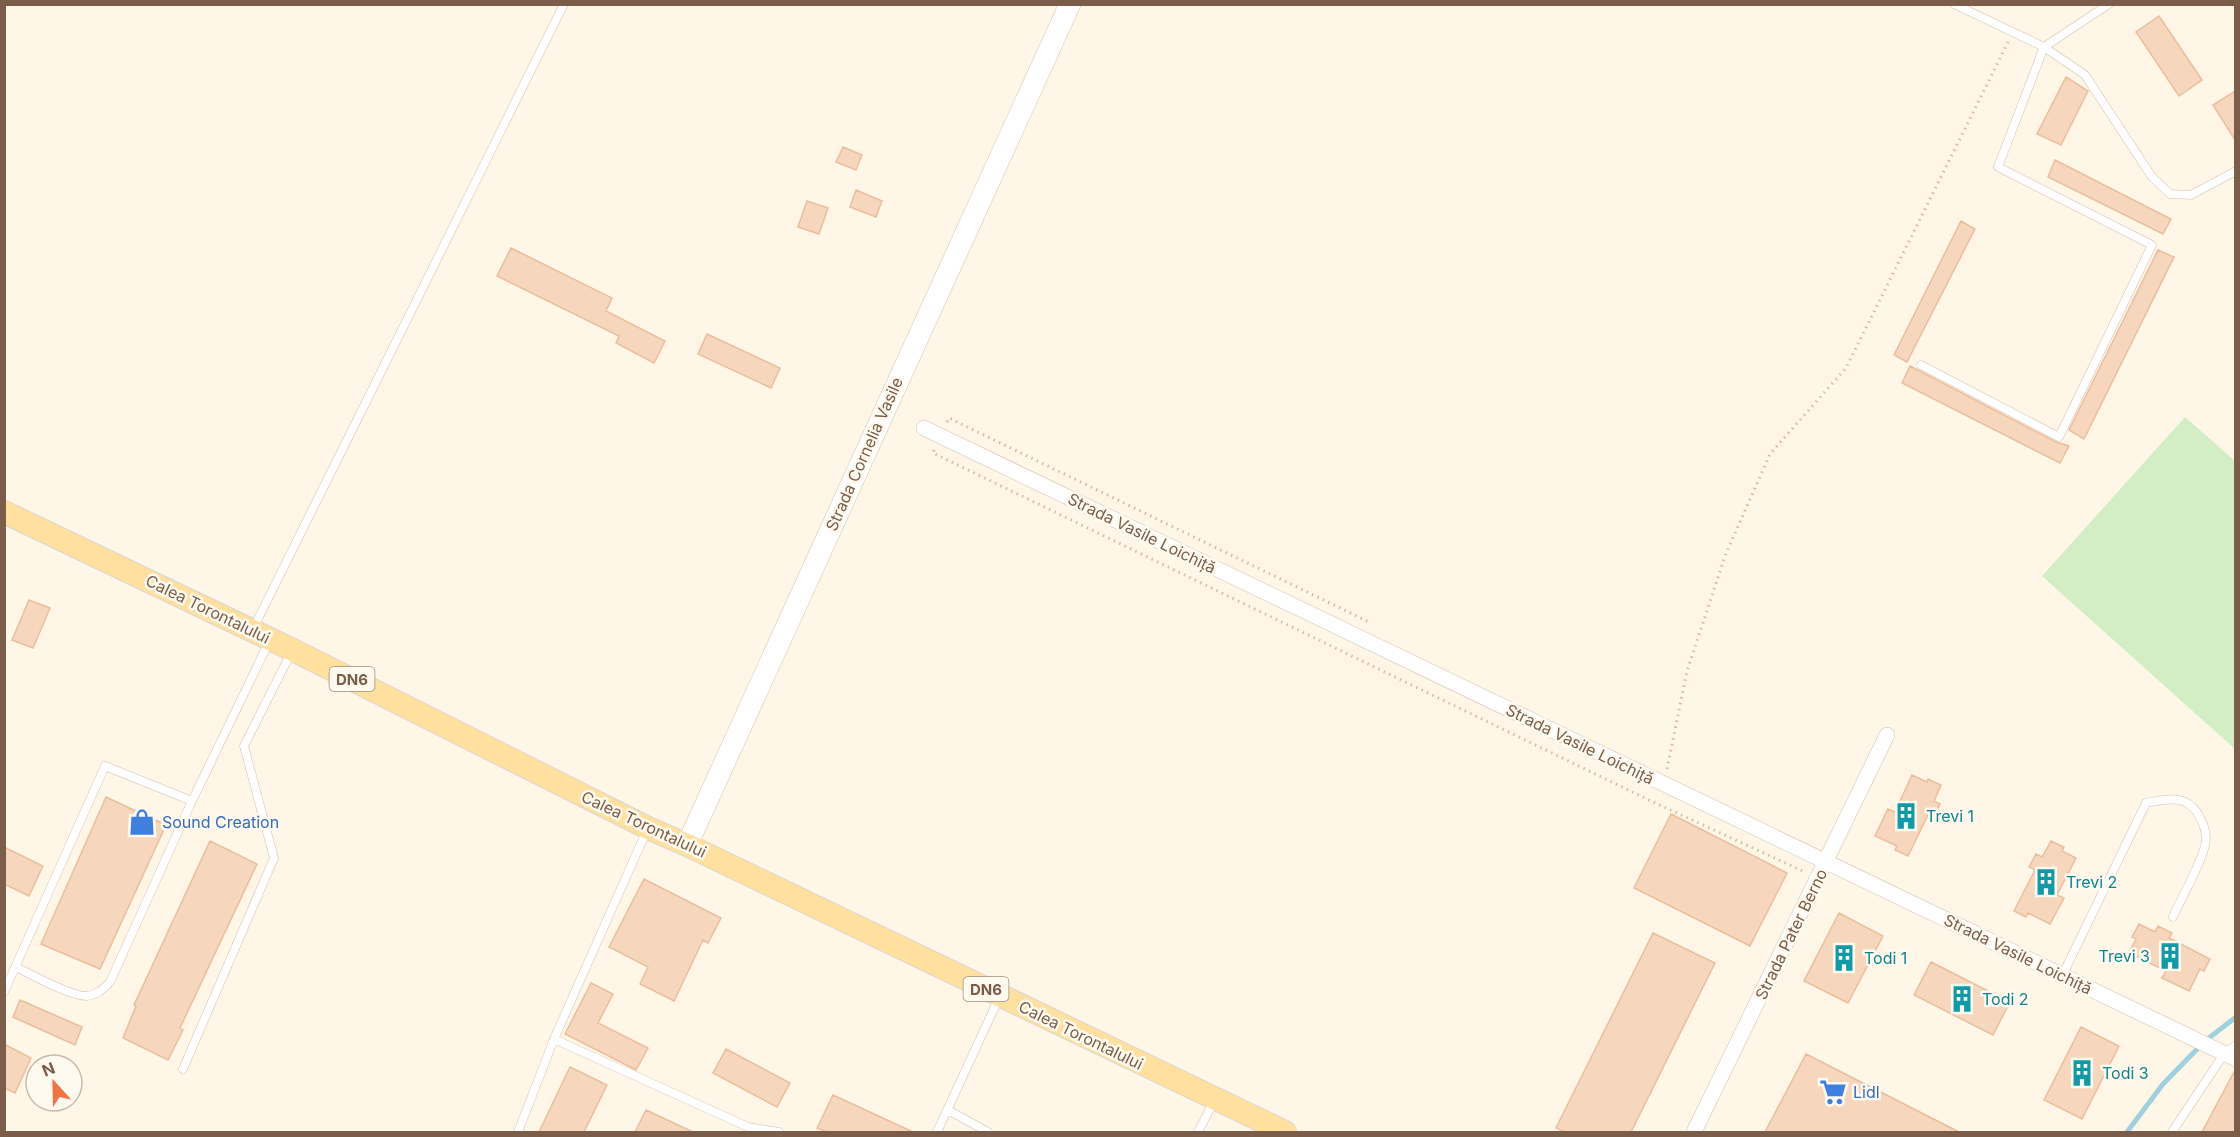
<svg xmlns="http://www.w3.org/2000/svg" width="2240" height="1137" font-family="Inter,sans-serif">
	<rect width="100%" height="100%" fill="#fef7e8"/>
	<path fill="#d3eec4" d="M2185 417 2235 461V749L2042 576Z"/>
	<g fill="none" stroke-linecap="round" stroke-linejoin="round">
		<path stroke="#9fd0dd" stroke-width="5" d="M2127 1132 2163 1084 2205 1041 2236 1017"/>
	</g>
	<path fill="#f6d7bd" stroke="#eabe9c" stroke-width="1.5" d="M2159 16 2202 80 2179 96 2136 32Z
		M2066 77 2088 91 2061 145 2037 134Z
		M2235 91V140L2213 105Z
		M843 147 862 155 856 170 836 162Z
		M2055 160 2171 219 2163 234 2048 177Z
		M856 190 882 201 876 217 850 207Z
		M807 201 828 208 819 234 798 227Z
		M1961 221 1975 229 1907 362 1894 355Z
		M511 248 612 298 606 311 665 341 654 363 616 343 619 336 497 276Z
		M2158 250 2174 257 2084 439 2069 430Z
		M707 334 780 368 771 388 698 354Z
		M1910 366 2056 442 2069 446 2060 463 1902 383Z
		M29 600 50 608 33 648 12 640Z
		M1912 775 1927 782 1928 779 1941 785 1934 801 1940 804 1933 818 1928 815 1908 856 1895 850 1897 846 1875 836 1888 809 1895 812Z
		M106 797 166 825 100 969 41 944Z
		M1671 814 1787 873 1750 946 1634 888Z
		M210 841 257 864 180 1028 183 1030 168 1060 123 1038 136 1006 134 1005Z
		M2051 841 2064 847 2062 851 2076 858 2057 895 2064 898 2050 924 2028 913 2026 917 2014 911 2035 870 2029 867 2036 854 2042 857Z
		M4 847 43 866 29 896 4 884Z
		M644 879 721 918 708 943 703 940 674 1001 640 984 648 967 609 947Z
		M1839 913 1883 936 1848 1003 1804 981Z
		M2139 924 2155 932 2158 926 2172 933 2169 938 2210 959 2204 971 2200 969 2189 991 2162 978 2166 971 2129 953 2136 939 2132 937Z
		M1653 933 1715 963 1631 1132H1565L1556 1128Z
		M1931 962 2010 1002 1993 1035 1914 995Z
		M591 983 613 994 598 1023 648 1048 636 1070 565 1034Z
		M20 1000 82 1027 75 1045 13 1017Z
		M2081 1027 2119 1046 2082 1119 2044 1100Z
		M4 1044 31 1058 15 1093 4 1088Z
		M726 1049 790 1083 777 1107 713 1073Z
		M1806 1054 1959 1132H1765Z
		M570 1067 607 1085 584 1132H539Z
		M2235 1070V1132H2202Z
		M833 1095 913 1132H827L817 1128Z
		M646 1110 693 1132H635Z"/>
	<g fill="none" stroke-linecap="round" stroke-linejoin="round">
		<defs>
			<path id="lane" d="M1954 4 2044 47 2085 75 2152 177 2170 194 2191 195 2236 171
				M1921 365 2059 437 2152 245 1998 167 2044 47 2109 4
				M253 629 564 4
				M16 967C32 975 70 996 86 996 96 996 103 989 110 982L192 801
				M2062 976 2146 803C2157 801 2172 797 2183 801 2199 807 2210 832 2204 849 2197 872 2183 894 2173 917
				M4 992 105 766 192 801 270 640
				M554 1039 748 1127 779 1132
				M183 1069 274 858 244 746 292 651
				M948 1110 988 1132
				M518 1132 554 1039 647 830
				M937 1132 999 998
				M1198 1132 1214 1101
				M2172 1132 2224 1054 2236 1045"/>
			<path id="street" d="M924 428 2236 1059
				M1694 1132 1887 735"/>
			<path id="secondary" d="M687 845 1070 4"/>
			<path id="primary" d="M4 512 293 650 648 828 687 845 1285 1132"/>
		</defs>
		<use href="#lane" stroke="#d2bfac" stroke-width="9"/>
		<use href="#street" stroke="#d2bfac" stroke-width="16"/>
		<use href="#secondary" stroke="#d8c1ab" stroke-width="22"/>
		<use href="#primary" stroke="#ddd5d0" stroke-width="24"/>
		<path stroke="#dcba9f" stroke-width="3" stroke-dasharray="1.5 4.5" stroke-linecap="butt" d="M947 422 949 418 1371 623
			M934 450 933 453 1651 801 1805 872
			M1667 769 1687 671 1725 556 1770 454 1846 368 2008 42"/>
		<use href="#lane" stroke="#fff" stroke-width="8"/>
		<use href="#street" stroke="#fff" stroke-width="15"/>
		<use href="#secondary" stroke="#fff" stroke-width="21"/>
		<use href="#primary" stroke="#ffe09e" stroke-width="22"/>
	</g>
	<defs>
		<symbol id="building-bare" viewBox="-9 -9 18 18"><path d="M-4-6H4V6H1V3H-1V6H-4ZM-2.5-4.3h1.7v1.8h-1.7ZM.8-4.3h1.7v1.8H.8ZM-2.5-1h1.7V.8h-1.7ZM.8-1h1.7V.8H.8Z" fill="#0f9aa8" stroke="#fffaf0" stroke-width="2.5" paint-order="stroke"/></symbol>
		<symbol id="shop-bare" viewBox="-9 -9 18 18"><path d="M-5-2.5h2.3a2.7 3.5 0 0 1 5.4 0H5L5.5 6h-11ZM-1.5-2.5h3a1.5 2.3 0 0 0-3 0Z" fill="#3f7fe0" stroke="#fffaf0" stroke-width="2.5" paint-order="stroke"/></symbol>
		<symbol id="supermarket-bare" viewBox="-9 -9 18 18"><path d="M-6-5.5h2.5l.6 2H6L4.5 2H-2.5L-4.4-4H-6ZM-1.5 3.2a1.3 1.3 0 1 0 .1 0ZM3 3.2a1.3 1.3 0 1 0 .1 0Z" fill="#3f7fe0" stroke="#fffaf0" stroke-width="2.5" paint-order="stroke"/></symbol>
	</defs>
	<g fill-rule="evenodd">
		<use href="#building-bare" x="1887" y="797" width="38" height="38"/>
		<use href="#shop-bare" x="123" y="803" width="38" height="38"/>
		<use href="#building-bare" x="2027" y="863" width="38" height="38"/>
		<use href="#building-bare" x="2151" y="937" width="38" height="38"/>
		<use href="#building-bare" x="1825" y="939" width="38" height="38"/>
		<use href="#building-bare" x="1943" y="980" width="38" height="38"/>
		<use href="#building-bare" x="2063" y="1054" width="38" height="38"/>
		<use href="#supermarket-bare" x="1814" y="1073" width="38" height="38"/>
	</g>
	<g text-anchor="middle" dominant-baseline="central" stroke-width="5" stroke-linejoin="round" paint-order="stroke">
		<g fill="#fffaf0" stroke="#a38c7b" stroke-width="1.5">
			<rect x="329.5" y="667" width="45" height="24" rx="4.5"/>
			<rect x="963.5" y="977" width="45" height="24" rx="4.5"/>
		</g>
		<g font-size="15" font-weight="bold" fill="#7b5d49">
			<text x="352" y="679">DN6</text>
			<text x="986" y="989">DN6</text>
		</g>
		<g font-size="16" fill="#7b5d49" stroke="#fffaf0">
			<text transform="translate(864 454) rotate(-66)">Strada Cornelia Vasile</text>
			<text transform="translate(1142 533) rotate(26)">Strada Vasile Loichiță</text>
			<text transform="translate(208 609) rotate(26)">Calea Torontalului</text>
			<text transform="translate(1580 744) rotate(26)">Strada Vasile Loichiță</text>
			<text transform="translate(644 824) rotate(25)">Calea Torontalului</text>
			<text transform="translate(1791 934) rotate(-64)">Strada Pater Berno</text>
			<text transform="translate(2018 954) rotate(26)">Strada Vasile Loichiță</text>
			<text transform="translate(1081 1035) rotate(26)">Calea Torontalului</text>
		</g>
		<g font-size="16" fill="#0d838f" stroke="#fffaf0" text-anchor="start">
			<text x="1926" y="816">Trevi 1</text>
			<text x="2066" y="882">Trevi 2</text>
			<text x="2150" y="956" text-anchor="end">Trevi 3</text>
			<text x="1864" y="958">Todi 1</text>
			<text x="1982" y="999">Todi 2</text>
			<text x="2102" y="1073">Todi 3</text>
		</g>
		<g font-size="16" fill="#366cbe" stroke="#fffaf0" text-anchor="start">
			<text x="162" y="822">Sound Creation</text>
			<text x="1853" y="1092">Lidl</text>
		</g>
	</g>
	<rect width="2240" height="1137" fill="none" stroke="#7b5d49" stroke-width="12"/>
	<g transform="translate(54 1083) rotate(338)"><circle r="28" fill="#fffaf0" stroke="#cabbad" stroke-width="1.5"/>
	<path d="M0-4.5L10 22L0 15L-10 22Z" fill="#f17344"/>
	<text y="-9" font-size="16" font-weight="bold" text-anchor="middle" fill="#7b5d49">N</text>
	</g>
</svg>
